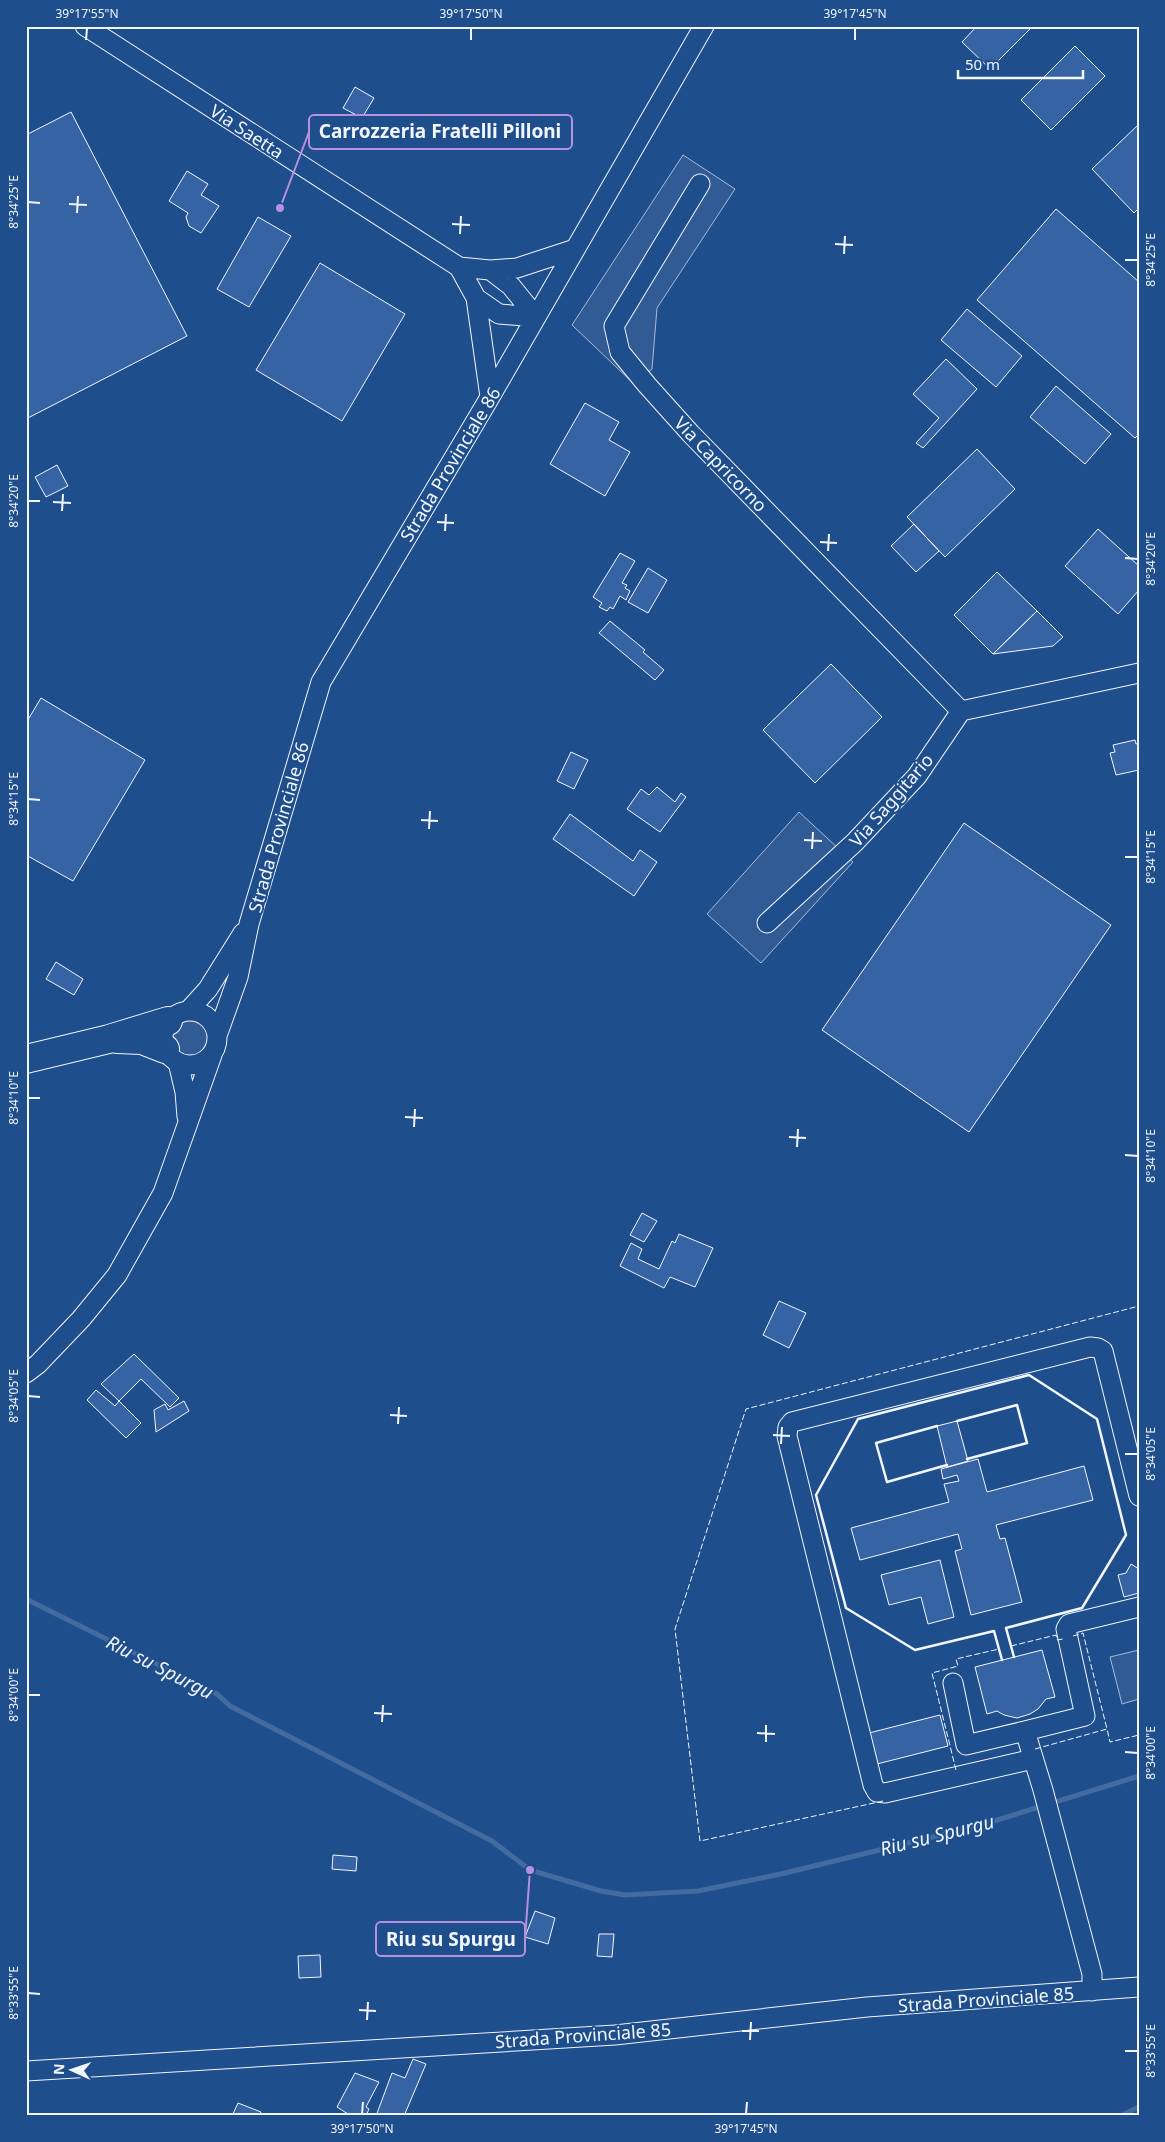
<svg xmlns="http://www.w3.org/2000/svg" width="1165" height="2142" font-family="'Noto Sans',sans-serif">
	<rect width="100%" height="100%" fill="#1f4e8c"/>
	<path fill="#305b95" stroke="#a8bbd7" d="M683 155 735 189 657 308 652 369 634 384 572 325Z
		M799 812 853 862 761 963 707 914Z
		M170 1037a21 21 0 1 1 42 0a21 21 0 1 1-42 0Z
		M1139 1650V1699L1122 1704 1110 1657Z"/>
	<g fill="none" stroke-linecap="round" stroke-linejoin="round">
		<path stroke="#446ba0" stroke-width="5" d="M26 1599 217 1694 230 1706 492 1841 530 1870 601 1891 625 1895 698 1891 781 1874 978 1826 1139 1776
			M1120 2116 1139 2107"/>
	</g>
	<path fill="#3563a3" stroke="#f2f6ff" d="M977 26H1033L990 69 962 42Z
		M1075 46 1105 76 1051 130 1021 100Z
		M355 87 374 98 362 118 343 108Z
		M71 112 187 336 26 419V135Z
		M1139 124V208L1134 213 1092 169Z
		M187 171 208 184 201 195 219 206 201 233 189 226 186 217 188 213 169 201Z
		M1056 209 1139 282V434L1135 438 977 300Z
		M258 217 291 236 249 307 217 289Z
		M320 263 405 314 342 421 256 370Z
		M967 309 1022 356 996 387 941 340Z
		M946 359 977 389 923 448 916 443 939 418 913 394Z
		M1056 386 1111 434 1085 464 1030 417Z
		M585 403 619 422 609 440 630 452 605 496 550 464Z
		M977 449 1015 489 945 557 907 517Z
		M57 465 68 486 46 497 35 477Z
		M914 524 939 551 916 572 891 546Z
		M1098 529 1139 566V590L1118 614 1065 566Z
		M620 553 635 561 622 583 627 585 625 588 630 591 626 600 620 596 613 609 610 607 607 611 599 607 602 603 593 597Z
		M648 568 667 580 648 613 628 602Z
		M997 572 1037 611 993 654 954 615Z
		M1037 611 1063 637 1053 646 993 654Z
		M610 621 645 650 643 652 664 670 655 680 599 633Z
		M831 664 882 717 815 783 763 730Z
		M41 698 145 760 73 881 26 855V723Z
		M1135 740 1136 744 1139 743V770L1116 775 1110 753 1115 752 1113 745Z
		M571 752 588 760 574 789 557 781Z
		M657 787 675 802 681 793 686 797 660 832 627 809 641 789 649 795Z
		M570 814 633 861 640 850 657 862 634 896 553 839Z
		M964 823 1111 925 969 1132 822 1030Z
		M56 962 83 979 74 995 46 979Z
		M642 1213 657 1221 644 1242 630 1235Z
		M679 1234 713 1248 695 1287 670 1277 664 1288 620 1266 631 1243 642 1249 638 1259 659 1269 672 1241 675 1243Z
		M779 1301 806 1313 789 1348 763 1335Z
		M134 1354 179 1398 170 1407 141 1379 119 1401 101 1384Z
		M96 1390 115 1406 119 1401 141 1423 126 1438 87 1400Z
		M184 1401 189 1411 156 1432 154 1410 165 1404 168 1410Z
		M957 1421 968 1461 947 1467 937 1426Z
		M978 1459 987 1492 1084 1466 1093 1500 996 1525 1000 1539 1005 1538 1022 1602 971 1615 955 1551 962 1549 958 1534 860 1560 851 1528 949 1502 944 1484 959 1481 957 1475 943 1479 941 1469Z
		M940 1560 954 1617 928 1624 921 1597 889 1605 881 1575Z
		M1131 1564 1139 1569V1593L1124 1597 1118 1575 1126 1573Z
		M1042 1650 1055 1697 1046 1699 1038 1709 1030 1714 1017 1718 1004 1715 997 1711 987 1714 975 1667Z
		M940 1715 948 1746 873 1765 865 1734Z
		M333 1855 357 1857 356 1871 332 1869Z
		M535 1911 555 1918 548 1944 525 1937Z
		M599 1934H614L612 1957 597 1956Z
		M320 1955 321 1977 299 1978 298 1956Z
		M413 2059 426 2064 404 2116H376L392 2073 405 2078Z
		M355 2073 379 2082 366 2107 369 2109 366 2116H351L337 2107Z
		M238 2103 261 2112 259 2116H232Z"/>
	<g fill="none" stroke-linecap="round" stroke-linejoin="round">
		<defs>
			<path id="minor" d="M85 26 459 267 490 270 517 268 575 249
				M700 184 614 326 620 352 647 385 691 434 961 711
				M459 267 476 298 490 397
				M490 270 511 286 536 317
				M476 298 499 314 536 317
				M767 923 855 842 917 776 961 711 1139 673
				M189 1010 208 989 243 933
				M163 1038a27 27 0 1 1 54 0a27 27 0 1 1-54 0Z
				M218 1033 238 977 249 924 321 682 490 397 704 26
				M178 1062 185 1092 187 1117
				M26 1373 38 1364 81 1319 117 1275 163 1193 212 1055
				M953 1683 966 1745 1025 1731
				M1033 1759 885 1793 877 1792 873 1785 787 1436 788 1427 792 1422 1090 1347 1098 1348 1103 1351 1139 1496
				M1092 1991V1974L1043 1790 1025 1731 1085 1716 1066 1629 1069 1624 1139 1607
				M26 2071 615 2035 867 2007 1139 1987"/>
			<path id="highway" d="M118 1039 142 1040 165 1049
				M26 1059 109 1039 168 1021"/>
		</defs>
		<use href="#minor" stroke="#f2f6ff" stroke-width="21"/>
		<use href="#highway" stroke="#f2f6ff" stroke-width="30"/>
		<use href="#minor" stroke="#1f4e8c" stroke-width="19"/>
		<use href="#highway" stroke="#1f4e8c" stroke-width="28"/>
		<path stroke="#f2f6ff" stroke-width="1" stroke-dasharray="6 2.5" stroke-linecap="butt" d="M1073 1636 1083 1633 1107 1729
			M1011 1646 1056 1635 1057 1640 1063 1639
			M1035 1749 1107 1729 1110 1742 1139 1735
			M956 1770 932 1673 958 1666 956 1659 999 1649
			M883 1801 700 1841 675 1629 746 1409 1139 1306"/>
		<path stroke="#f2f6ff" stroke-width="2.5" d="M957 1421 1017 1405 1027 1443 967 1459
			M937 1426 876 1443 887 1482 947 1465
			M1002 1660 994 1631 915 1650 846 1608 816 1495 858 1419 1029 1375 1097 1419 1126 1535 1082 1608 1006 1628 1014 1657"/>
	</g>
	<path fill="none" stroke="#f2f6ff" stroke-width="2" d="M86 40 87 28M471 40V28M855 40V28M28 202 40 203M69 204 87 205M77 213 78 196M452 224 470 225M460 234 461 216M835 244 853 245M844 254 845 236M1125 260H1138M28 501H40M53 502 71 503M62 511 63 494M437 522 454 523M445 531 446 514M820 542 837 543M828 551 829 534M1125 558 1138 559M28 799 40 800M421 820 438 821M429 829 430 811M804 840 822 841M812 849 813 832M1125 857H1138M28 1098H40M405 1117 423 1118M414 1127 415 1109M789 1137 806 1138M797 1147 798 1129M1125 1155 1138 1156M28 1396 40 1397M390 1415 407 1416M398 1424 399 1407M773 1435 790 1436M781 1444 782 1427M1125 1454H1138M28 1695H40M374 1713 392 1714M382 1722 383 1705M757 1733 775 1734M766 1742V1725M1125 1752 1138 1753M28 1993 40 1994M359 2010 376 2011M367 2020 368 2002M742 2031H759M750 2040 751 2022M1125 2051H1138M362 2114 363 2102M746 2114 747 2102"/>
	<g text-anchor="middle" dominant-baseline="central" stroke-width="4" stroke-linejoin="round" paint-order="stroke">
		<g font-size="18" fill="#f2f6ff" stroke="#1f4e8c">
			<text transform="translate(247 131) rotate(33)">Via Saetta</text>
			<text transform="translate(450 464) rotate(-59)">Strada Provinciale 86</text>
			<text transform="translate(721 464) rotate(46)">Via Capricorno</text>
			<text transform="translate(891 800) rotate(-49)">Via Saggitario</text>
			<text transform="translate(278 827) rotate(-74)">Strada Provinciale 86</text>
			<text transform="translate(986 1999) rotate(-4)">Strada Provinciale 85</text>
			<text transform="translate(583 2035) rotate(-4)">Strada Provinciale 85</text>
		</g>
		<g font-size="19" font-style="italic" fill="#f2f6ff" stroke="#1f4e8c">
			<text transform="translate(160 1667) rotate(27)">Riu su Spurgu</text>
			<text transform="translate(937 1835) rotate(-14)">Riu su Spurgu</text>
		</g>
	</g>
	<path fill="none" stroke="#b691df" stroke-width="2" d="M280 208L309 132M530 1870L525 1939"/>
	<g fill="#b691df" stroke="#1f4e8c" stroke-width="2">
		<circle cx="280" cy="208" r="5"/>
		<circle cx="530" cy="1870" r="5"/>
	</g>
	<g fill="#1f4e8c" stroke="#b691df" stroke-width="2">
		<rect x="309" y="115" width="263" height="34" rx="5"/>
		<rect x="376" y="1922" width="149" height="34" rx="5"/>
	</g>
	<g font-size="19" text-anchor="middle" font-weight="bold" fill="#f2f6ff">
		<text x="440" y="138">Carrozzeria Fratelli Pilloni</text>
		<text x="451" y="1946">Riu su Spurgu</text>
	</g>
	<rect width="1165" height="2142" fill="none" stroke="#1f4e8c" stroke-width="55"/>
	<g transform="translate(72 2070) rotate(273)" stroke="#1f4e8c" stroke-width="4" paint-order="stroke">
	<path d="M0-4L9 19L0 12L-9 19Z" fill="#f2f6ff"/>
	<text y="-8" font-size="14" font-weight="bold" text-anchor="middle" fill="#f2f6ff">N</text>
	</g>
	<path d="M958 70v8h125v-8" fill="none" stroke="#f2f6ff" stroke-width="2.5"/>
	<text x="965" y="70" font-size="15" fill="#f2f6ff" stroke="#1f4e8c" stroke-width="4" paint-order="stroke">50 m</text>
	<rect x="28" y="28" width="1110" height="2086" fill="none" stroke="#f2f6ff" stroke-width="2"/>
	<g font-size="12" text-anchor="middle" fill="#f2f6ff">
		<text x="87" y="18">39°17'55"N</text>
		<text x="471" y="18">39°17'50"N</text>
		<text x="855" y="18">39°17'45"N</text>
		<text transform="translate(14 202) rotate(-90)" y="4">8°34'25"E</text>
		<text transform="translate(1151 260) rotate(-90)" y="4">8°34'25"E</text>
		<text transform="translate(14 501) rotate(-90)" y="4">8°34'20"E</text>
		<text transform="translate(1151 559) rotate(-90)" y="4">8°34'20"E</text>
		<text transform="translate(14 799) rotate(-90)" y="4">8°34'15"E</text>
		<text transform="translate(1151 857) rotate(-90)" y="4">8°34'15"E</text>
		<text transform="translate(14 1098) rotate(-90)" y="4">8°34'10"E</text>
		<text transform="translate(1151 1156) rotate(-90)" y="4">8°34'10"E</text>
		<text transform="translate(14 1396) rotate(-90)" y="4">8°34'05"E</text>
		<text transform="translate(1151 1454) rotate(-90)" y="4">8°34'05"E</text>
		<text transform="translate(14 1695) rotate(-90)" y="4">8°34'00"E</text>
		<text transform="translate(1151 1753) rotate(-90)" y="4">8°34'00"E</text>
		<text transform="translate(14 1993) rotate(-90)" y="4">8°33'55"E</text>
		<text transform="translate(1151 2051) rotate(-90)" y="4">8°33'55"E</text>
		<text x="362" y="2133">39°17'50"N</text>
		<text x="746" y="2133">39°17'45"N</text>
	</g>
</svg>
